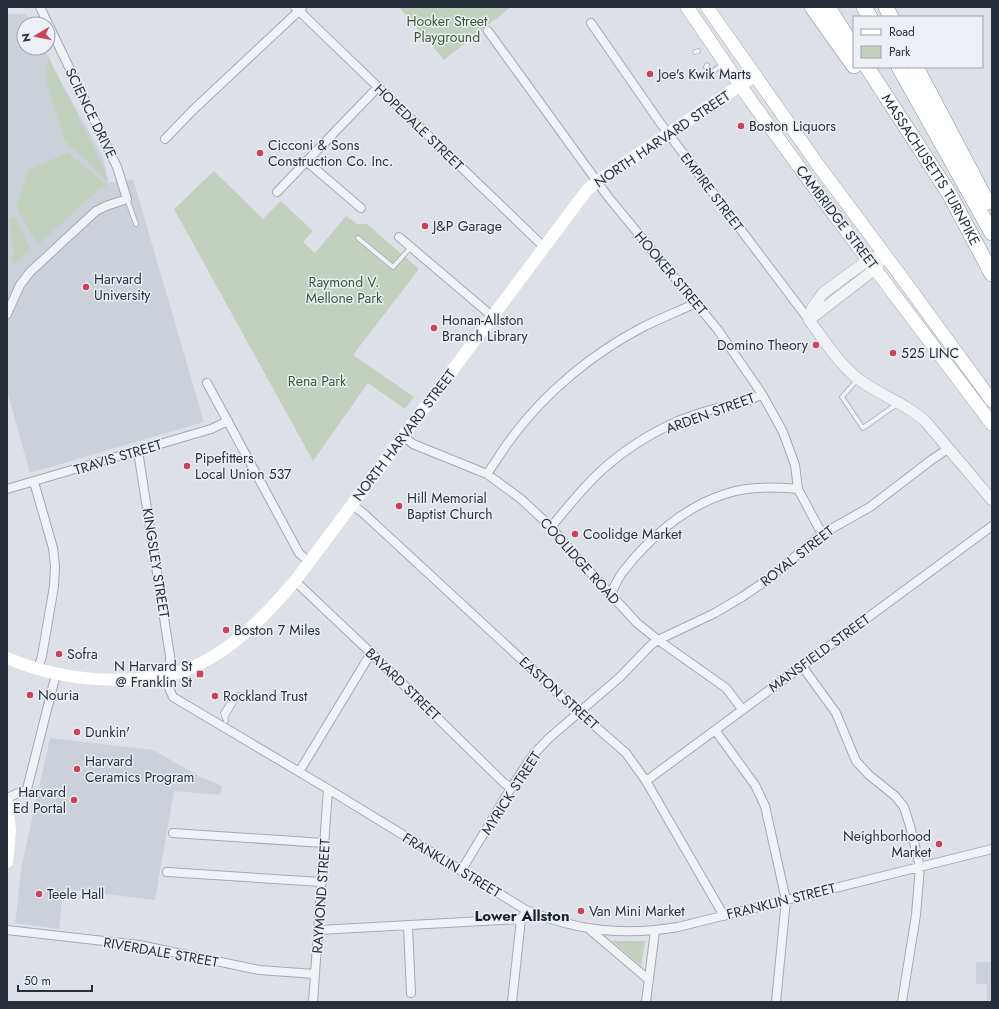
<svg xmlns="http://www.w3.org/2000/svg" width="999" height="1009" font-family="Jost,sans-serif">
	<rect width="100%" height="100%" fill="#dde1e7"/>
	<path fill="#cbd0d9" d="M7 14H26L31 24H24V48H44L55 71 103 157 108 180V183L133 179 204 422 30 473 7 391Z
		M50 738 153 750 199 776 222 786 220 795 174 791 155 900 63 889 59 929 15 923 22 864Z
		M976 962H992V1002H987V984H976Z"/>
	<path fill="#c3d0be" d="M399 7H511L444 60Z
		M48 56 105 171 108 180 107 181 65 141 46 83Z
		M68 152 107 186 99 189 38 245 16 207 28 171Z
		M214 171 263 219 281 201 313 231 303 242 315 253 346 216 357 224H367L419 269 353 355 414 397 405 409 368 383 313 461 174 209Z
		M9 218H16L30 249 17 262 13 263 11 256 14 255Z
		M612 941H645L641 966Z"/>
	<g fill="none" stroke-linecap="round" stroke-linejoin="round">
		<defs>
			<path id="service" d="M695 52 698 51
				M706 67 707 65
				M712 72 723 64
				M127 199 136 224
				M358 238 393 267 411 247
				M858 379 842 397 863 428 897 404
				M225 718 238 695
				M226 721 223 713 234 696 247 695"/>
			<path id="minor" d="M295 7 544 247
				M591 23 661 124 809 320
				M488 31 609 198 718 330 762 394 783 432 795 465 798 489 822 534
				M165 139 192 111 302 8
				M306 161 361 208
				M277 192 378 87
				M399 237 492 316
				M7 314 20 285 30 272 96 211 106 206 127 199 117 167 40 7
				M207 383 299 553 309 562
				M403 436 413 444 487 474 521 499 551 527 579 560 637 623 658 640 726 688 742 709
				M138 451 170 656 169 688 173 697 328 789 526 910C577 931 624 936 678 927L992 849
				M487 474C496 461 504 448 513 436 547 391 593 353 643 327 661 318 679 311 696 303
				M34 482 53 548 55 566 54 586 42 656 38 669
				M7 489 211 429 228 421
				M352 505 362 512 573 707 626 753 646 781 724 916
				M551 527C567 508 583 487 602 470 624 450 651 433 678 421 688 417 699 413 710 410 727 405 746 404 762 394
				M295 581 371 653 504 783 511 788
				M611 594C614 587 618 579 622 573 648 539 684 507 725 494 748 486 774 487 798 489
				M802 666 836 713 856 761 869 775 895 796 904 807 910 826 920 867 916 915 902 1002
				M715 730 755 785 765 806 786 900 776 1002
				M299 772 371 653
				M646 781 992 526
				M7 798 27 789 56 674
				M173 833 324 843
				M461 871 511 788 533 755 548 739 620 677 651 645 658 640 715 613 742 597 767 580 822 534 870 507 930 461 949 448
				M167 872 321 882
				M408 926 411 993
				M589 929 649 980
				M7 930 139 945 259 970 315 974
				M319 930 521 919
				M313 1002 328 789
				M512 1002 521 919 523 916
				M646 1002 655 931"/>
			<path id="tertiary" d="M885 253 868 260 823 293 812 308 809 320C825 341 839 365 861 381 882 396 907 404 926 422L992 500
				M809 320 875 269 879 263"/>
			<path id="primary" d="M687 7 751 101 832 212 992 424
				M707 7 818 165 897 271 992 401"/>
			<g id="motorway">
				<path d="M812 7 854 66"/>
				<path d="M828 7 854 48"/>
				<path d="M864 7 870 17"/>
				<path d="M886 7 891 17"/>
				<path id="s1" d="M867 67 950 195 992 274"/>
				<path d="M899 67 992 233"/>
				<path d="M916 67 987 202"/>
			</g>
		</defs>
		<use href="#service" stroke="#a3a8b1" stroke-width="5.5"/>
		<use href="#minor" stroke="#a3a8b1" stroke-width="10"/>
		<use href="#tertiary" stroke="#a3a8b1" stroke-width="12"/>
		<use href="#primary" stroke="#9da5b2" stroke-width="14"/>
		<use href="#motorway" stroke="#858e9d" stroke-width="16"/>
		<use href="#service" stroke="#f0f2f5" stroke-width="4"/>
		<use href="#minor" stroke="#f0f2f5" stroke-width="8"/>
		<use href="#tertiary" stroke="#f0f2f5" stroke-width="11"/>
		<path stroke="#fff" stroke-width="12" d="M7 658C49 676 92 682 138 679 156 677 174 675 191 668 233 650 266 615 295 581L587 190 598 181 754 76
			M7 803 10 830 7 862"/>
		<use href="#primary" stroke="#fff" stroke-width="13"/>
		<use href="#motorway" stroke="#fff" stroke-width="15"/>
	</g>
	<g fill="#cb4358" stroke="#ecf0f4" stroke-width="1.5">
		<circle cx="650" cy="74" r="4"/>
		<circle cx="741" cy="126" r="4"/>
		<circle cx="260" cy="153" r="4"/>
		<circle cx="425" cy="226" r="4"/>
		<circle cx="86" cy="287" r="4"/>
		<circle cx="434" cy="328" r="4"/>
		<circle cx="816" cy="345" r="4"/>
		<circle cx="893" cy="353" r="4"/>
		<circle cx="187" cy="466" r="4"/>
		<circle cx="399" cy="506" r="4"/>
		<circle cx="575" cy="534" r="4"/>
		<circle cx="226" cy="630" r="4"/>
		<circle cx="59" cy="654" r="4"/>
		<rect x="196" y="670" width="8" height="8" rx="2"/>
		<circle cx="30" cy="695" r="4"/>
		<circle cx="215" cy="696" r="4"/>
		<circle cx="77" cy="732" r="4"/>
		<circle cx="77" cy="769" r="4"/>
		<circle cx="74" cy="800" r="4"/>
		<circle cx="939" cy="844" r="4"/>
		<circle cx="39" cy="894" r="4"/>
		<circle cx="581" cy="911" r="4"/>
	</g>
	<g text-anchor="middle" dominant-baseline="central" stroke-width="3" stroke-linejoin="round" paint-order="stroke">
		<g font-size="14" fill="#3b5835" stroke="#ecf0f4">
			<text x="447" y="21">Hooker Street<tspan x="447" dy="16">Playground</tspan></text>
			<text x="344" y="282">Raymond V.<tspan x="344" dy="16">Mellone Park</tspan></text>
			<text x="317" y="381">Rena Park</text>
		</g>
		<g font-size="14" fill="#272f3d" stroke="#ecf0f4" text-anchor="start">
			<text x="658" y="74">Joe's Kwik Marts</text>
			<text x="749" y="126">Boston Liquors</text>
			<text x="268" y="145">Cicconi &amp; Sons<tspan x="268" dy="16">Construction Co. Inc.</tspan></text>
			<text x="433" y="226">J&amp;P Garage</text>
			<text x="94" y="279">Harvard<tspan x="94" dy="16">University</tspan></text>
			<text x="442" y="320">Honan-Allston<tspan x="442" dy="16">Branch Library</tspan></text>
			<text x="808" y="345" text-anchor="end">Domino Theory</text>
			<text x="901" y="353">525 LINC</text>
			<text x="195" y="458">Pipefitters<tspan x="195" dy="16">Local Union 537</tspan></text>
			<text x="407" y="498">Hill Memorial<tspan x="407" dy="16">Baptist Church</tspan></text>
			<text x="583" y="534">Coolidge Market</text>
			<text x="234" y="630">Boston 7 Miles</text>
			<text x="67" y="654">Sofra</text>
			<text x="192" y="666" text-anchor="end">N Harvard St<tspan x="192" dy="16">@ Franklin St</tspan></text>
			<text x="38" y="695">Nouria</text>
			<text x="223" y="696">Rockland Trust</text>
			<text x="85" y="732">Dunkin'</text>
			<text x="85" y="761">Harvard<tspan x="85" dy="16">Ceramics Program</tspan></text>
			<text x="66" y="792" text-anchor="end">Harvard<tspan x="66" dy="16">Ed Portal</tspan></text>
			<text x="931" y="836" text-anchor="end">Neighborhood<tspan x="931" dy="16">Market</tspan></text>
			<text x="47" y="894">Teele Hall</text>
			<text x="589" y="911">Van Mini Market</text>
		</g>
		<g font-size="14" fill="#272f3d" stroke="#ecf0f4">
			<text transform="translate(91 113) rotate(64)">SCIENCE DRIVE</text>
			<text transform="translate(419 127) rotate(44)">HOPEDALE STREET</text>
			<text transform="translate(662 139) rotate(-34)">NORTH HARVARD STREET</text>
			<text stroke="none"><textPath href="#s1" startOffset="121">MASSACHUSETTS TURNPIKE</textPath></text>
			<text transform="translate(712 192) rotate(53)">EMPIRE STREET</text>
			<text transform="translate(837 217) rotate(53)">CAMBRIDGE STREET</text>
			<text transform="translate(671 273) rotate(50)">HOOKER STREET</text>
			<text transform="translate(710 413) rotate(-20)">ARDEN STREET</text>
			<text transform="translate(404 435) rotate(-53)">NORTH HARVARD STREET</text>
			<text transform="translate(118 457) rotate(-17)">TRAVIS STREET</text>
			<text transform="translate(797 556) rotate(-38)">ROYAL STREET</text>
			<text transform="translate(580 561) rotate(48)">COOLIDGE ROAD</text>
			<text transform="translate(156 563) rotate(81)">KINGSLEY STREET</text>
			<text transform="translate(819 653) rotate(-36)">MANSFIELD STREET</text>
			<text transform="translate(403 684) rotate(44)">BAYARD STREET</text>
			<text transform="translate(559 693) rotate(42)">EASTON STREET</text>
			<text transform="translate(511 793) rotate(-57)">MYRICK STREET</text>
			<text transform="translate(452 865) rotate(31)">FRANKLIN STREET</text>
			<text transform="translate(321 896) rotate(-86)">RAYMOND STREET</text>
			<text transform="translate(781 901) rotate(-14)">FRANKLIN STREET</text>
			<text transform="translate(161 952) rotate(10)">RIVERDALE STREET</text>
		</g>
		<g font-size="15" font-weight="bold" fill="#19202e" stroke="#ecf0f4">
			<text x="522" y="916">Lower Allston</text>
		</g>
	</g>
	<rect width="999" height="1009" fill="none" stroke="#272f3d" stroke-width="16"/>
	<rect x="853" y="16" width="130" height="52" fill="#ecf0f4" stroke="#9da3ab"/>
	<rect x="861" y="29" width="20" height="6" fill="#ffffff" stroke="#9da3ab"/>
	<text x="889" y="36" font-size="12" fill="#272f3d">Road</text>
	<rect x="861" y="46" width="20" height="12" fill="#c3d0be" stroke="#9da3ab"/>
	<text x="889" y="56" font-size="12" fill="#272f3d">Park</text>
	<g transform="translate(36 36) rotate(260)"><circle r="19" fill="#ecf0f4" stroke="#9da3ab"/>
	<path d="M0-3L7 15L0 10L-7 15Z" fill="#cb4358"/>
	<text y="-6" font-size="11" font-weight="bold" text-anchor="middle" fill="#272f3d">N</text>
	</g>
	<path d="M18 985v6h74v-6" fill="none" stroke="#272f3d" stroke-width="2"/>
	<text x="24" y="985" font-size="12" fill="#272f3d" stroke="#ecf0f4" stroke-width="3" paint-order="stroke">50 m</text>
</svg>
